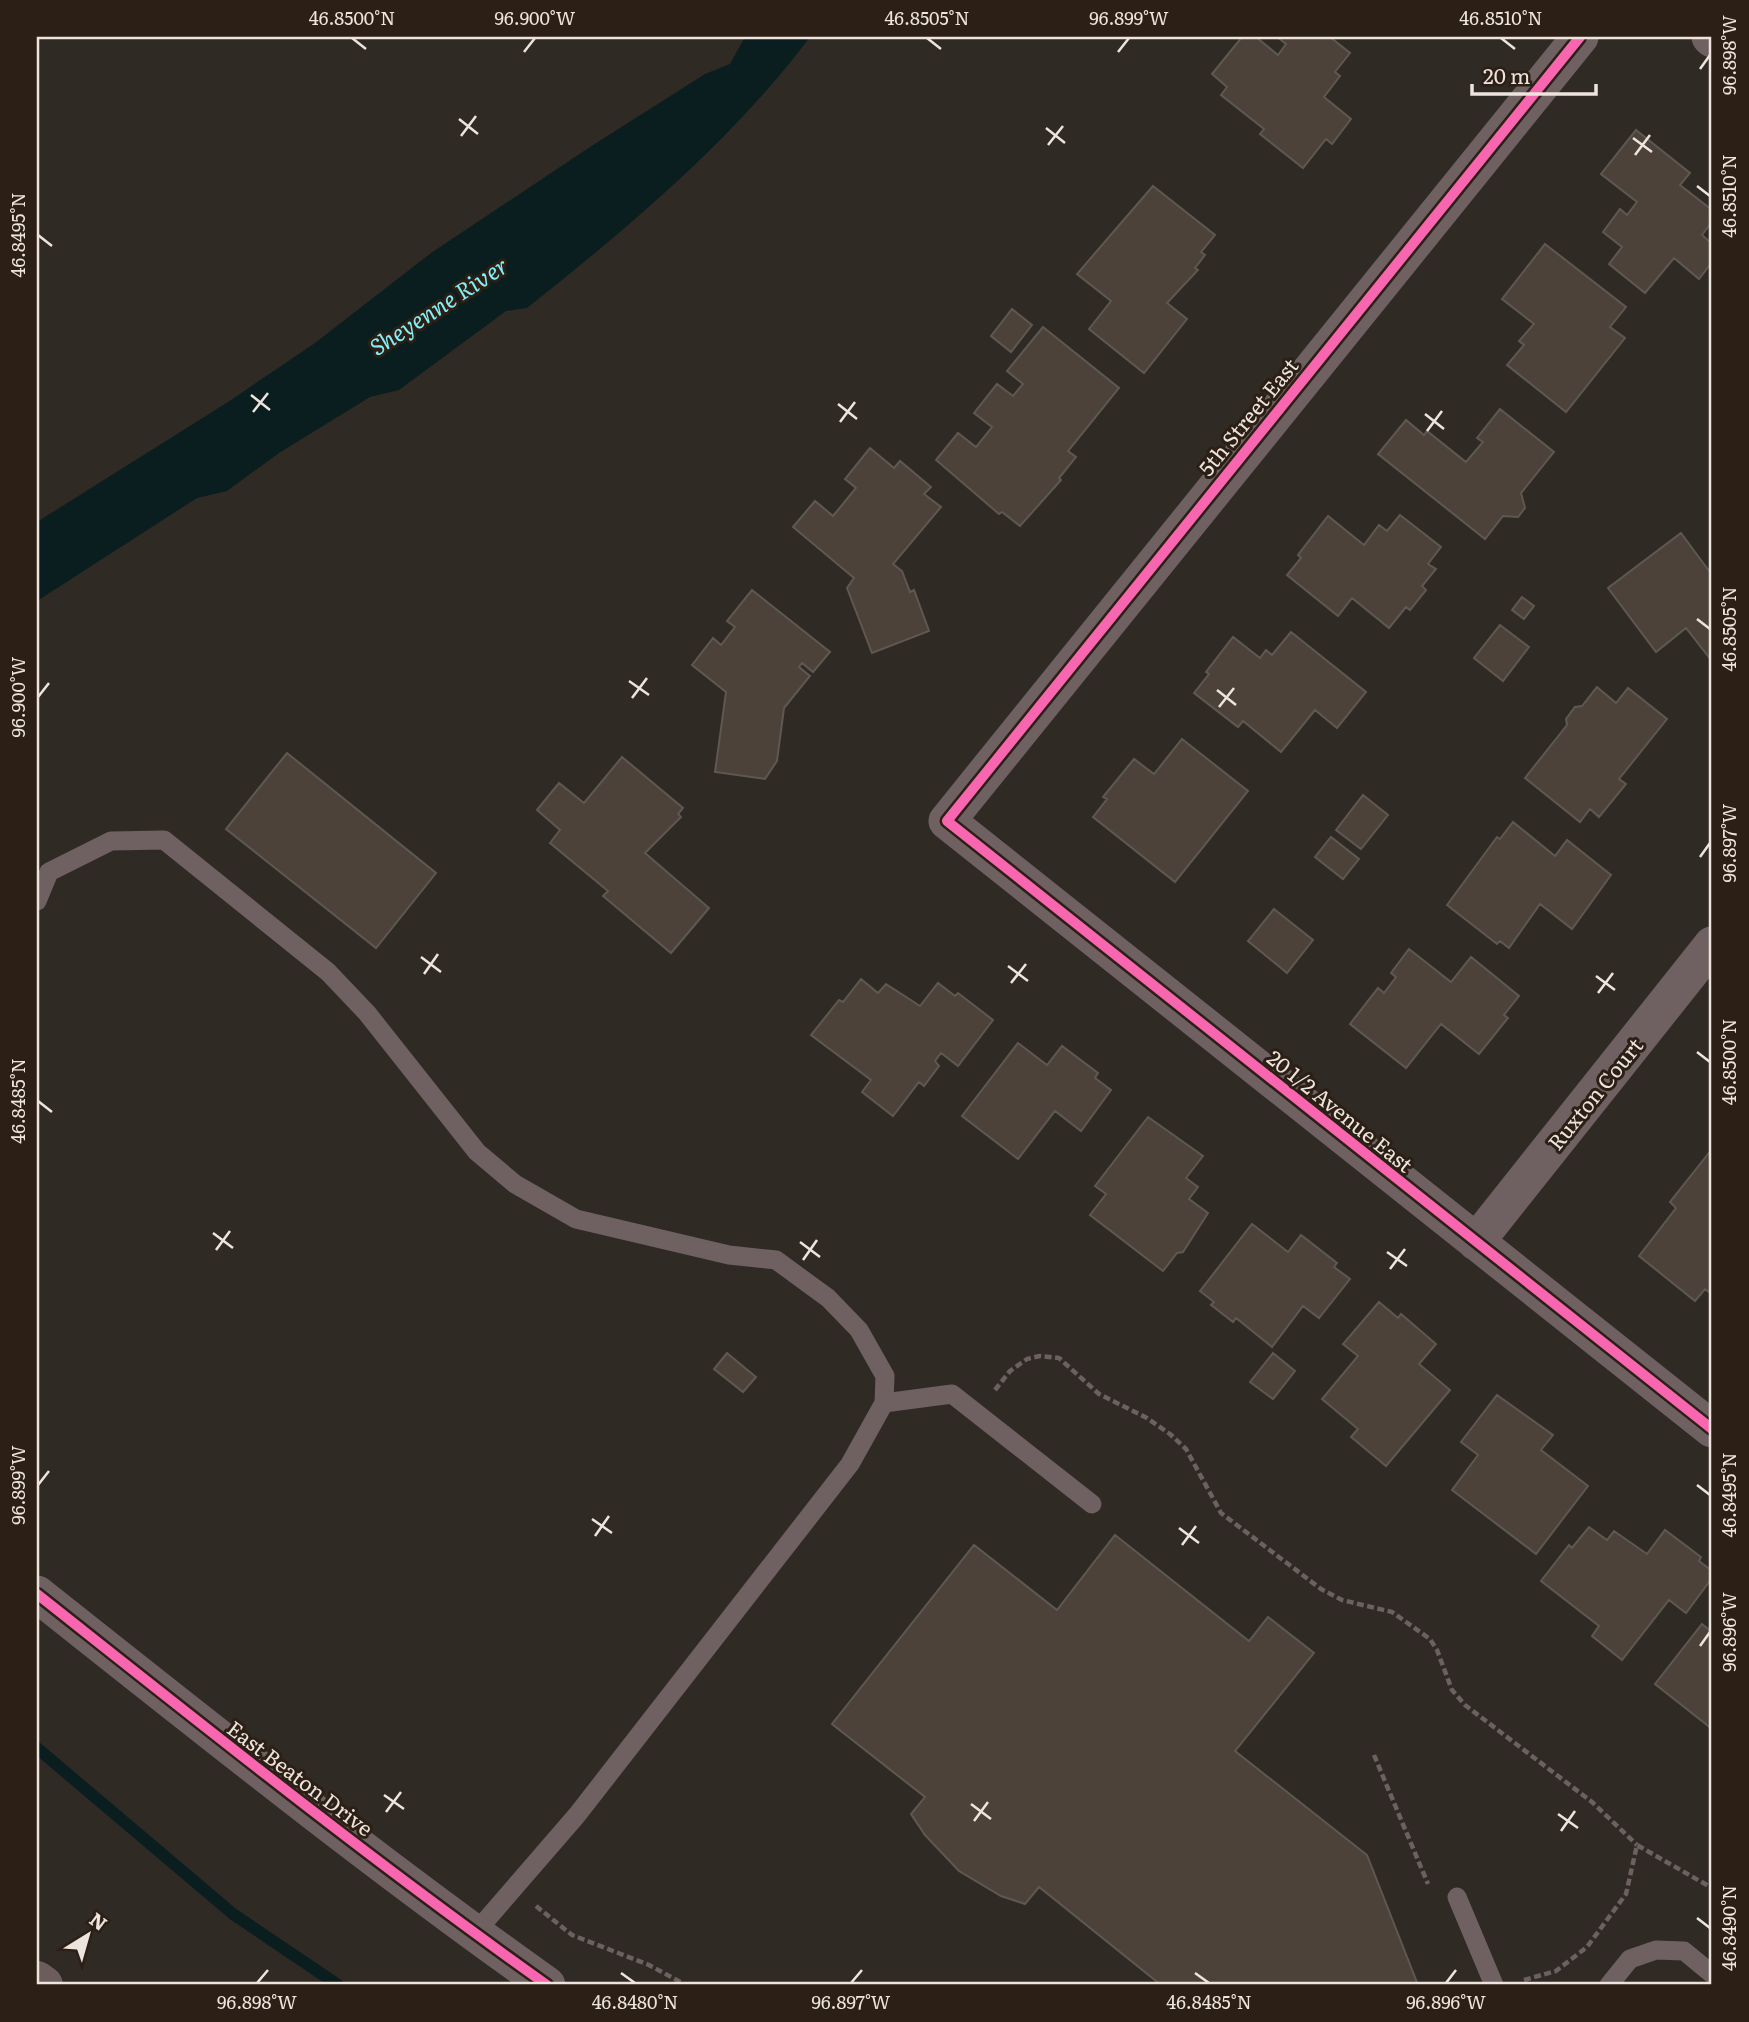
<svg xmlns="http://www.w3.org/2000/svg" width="1749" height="2022" font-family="Literata,serif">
	<rect width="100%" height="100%" fill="#302a24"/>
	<path fill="#0a1e1f" d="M745 37H810C732 141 629 227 527 308L506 311 399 390 370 397 279 453 227 491 197 498 37 601V522L228 402 315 343 431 253 590 147 705 74 730 64Z"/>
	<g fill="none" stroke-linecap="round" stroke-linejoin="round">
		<path stroke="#0a1e1f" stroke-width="12" d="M37 1748 233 1914 338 1985"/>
	</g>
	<path fill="#4c4239" stroke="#5e5852" stroke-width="2" d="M1242 37H1256L1278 55 1286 44 1277 37H1330L1350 53 1335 72 1340 76 1324 97 1351 119 1332 144 1326 139 1303 168 1260 134 1264 129 1221 95 1227 87 1212 74Z
		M1636 130 1690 173 1680 185 1712 210V222L1702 235 1712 244V262L1699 279 1674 258 1645 293 1609 264 1622 247 1603 232 1620 209 1627 215 1637 202 1601 174Z
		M1153 186 1215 235 1201 252 1205 255 1195 268 1198 270 1167 303 1187 319 1144 373 1089 329 1111 301 1077 274Z
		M1545 244 1626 307 1610 327 1625 338 1566 412 1507 365 1524 345 1519 341 1534 324 1502 299Z
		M1012 309 1032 325 1011 352 991 336Z
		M1043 327 1119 388 1068 451 1076 457 1059 478 1061 480 1020 526 1002 512 999 514 936 460 958 433 976 447 992 427 974 413 997 384 1013 396 1023 384 1007 371Z
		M1500 409 1554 452 1521 493 1525 508 1518 517 1503 516 1485 539 1378 454 1406 420 1424 435 1427 431 1466 462 1483 442 1477 438Z
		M870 448 894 468 900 461 931 487 924 494 941 507 893 564 902 571 910 592 914 590 929 631 872 653 847 588 854 578 793 527 815 501 833 516 856 488 845 479Z
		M1400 515 1441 547 1428 564 1436 569 1422 586 1426 590 1410 610 1406 607 1389 628 1352 598 1338 616 1287 575 1301 558 1298 555 1328 516 1364 545 1379 525 1387 531Z
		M1681 533 1712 575 1711 660 1686 628 1656 652 1608 588Z
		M752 590 830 652 813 672 802 663 799 667 810 676 784 708 777 761 765 779 715 772 726 692 692 665 713 638 721 645 735 627 727 621Z
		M1522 597 1534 606 1524 619 1512 610Z
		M1500 625 1529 647 1503 681 1474 658Z
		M1291 632 1366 692 1337 728 1315 710 1281 752 1243 721 1238 727 1194 693 1209 674 1206 672 1233 637 1260 658 1266 650 1272 655Z
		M1597 687 1616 703 1628 688 1667 719 1619 779 1626 784 1599 817 1590 809 1580 822 1525 778 1567 725 1566 719 1575 707 1582 706Z
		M1182 739 1248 791 1175 882 1093 817 1107 799 1103 797 1134 759 1154 774Z
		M287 753 436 873 376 948 226 829Z
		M622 757 683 808 678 814 681 817 645 853 709 908 671 953 603 896 608 891 550 843 560 830 537 810 559 783 584 803Z
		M1363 795 1388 815 1361 849 1336 830Z
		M1513 822 1555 856 1567 840 1611 875 1572 929 1540 904 1509 948 1500 941 1497 944 1447 905 1497 837 1500 839Z
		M1331 837 1359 859 1343 879 1315 857Z
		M1274 909 1313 940 1287 973 1248 941Z
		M1409 949 1451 982 1471 957 1519 996 1504 1015 1508 1018 1479 1054 1441 1024 1406 1068 1350 1024 1378 988 1384 993 1396 977 1391 973Z
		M861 979 878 993 886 984 920 1006 938 983 955 996 958 993 993 1020 958 1066 941 1053 935 1061 939 1066 924 1086 919 1082 893 1116 862 1092 871 1080 811 1035 839 1000 843 1002Z
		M1018 1043 1047 1065 1062 1046 1098 1073 1095 1078 1111 1090 1081 1131 1055 1111 1018 1159 962 1116Z
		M1148 1117 1203 1156 1186 1178 1198 1187 1189 1199 1208 1213 1183 1252 1177 1253 1163 1271 1090 1215 1106 1194 1095 1186Z
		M1712 1149V1294L1705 1289 1695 1301 1639 1256 1676 1208 1670 1202Z
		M1252 1224 1288 1252 1301 1235 1337 1263 1334 1267 1350 1279 1319 1318 1303 1306 1272 1347 1236 1318 1233 1322 1211 1305 1214 1302 1200 1291Z
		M1379 1302 1398 1318 1401 1314 1436 1344 1419 1364 1450 1390 1386 1466 1351 1437 1358 1429 1322 1399 1358 1356 1343 1344Z
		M727 1353 756 1377 743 1392 714 1369Z
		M1273 1353 1295 1371 1273 1399 1250 1382Z
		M1497 1395 1553 1435 1541 1450 1588 1486 1536 1554 1452 1490 1478 1455 1461 1442Z
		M1589 1527 1607 1540 1614 1531 1647 1554 1665 1530 1701 1557 1699 1561 1712 1571V1578L1686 1613 1669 1600 1622 1660 1592 1636 1599 1626 1541 1581 1569 1545 1572 1548Z
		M1115 1535 1249 1641 1268 1617 1314 1653 1235 1751 1367 1855 1418 1985H1161L1039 1887 1025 1904 1001 1896 959 1871 925 1835 911 1814 925 1797 832 1724 974 1545 1057 1610Z
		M1702 1624 1712 1632V1729L1655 1684Z"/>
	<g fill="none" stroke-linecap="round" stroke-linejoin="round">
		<path stroke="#6b6160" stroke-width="4.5" stroke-dasharray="7 3.5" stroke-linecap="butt" d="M995 1390 1010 1371 1027 1359 1040 1356 1059 1358 1099 1394 1147 1418 1170 1434 1186 1449 1221 1513 1321 1589 1342 1600 1392 1612 1430 1639 1437 1650 1452 1690 1465 1705 1592 1802 1637 1845
			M1374 1755 1428 1884
			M536 1906 572 1935 649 1965 686 1985
			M1524 1980 1556 1971 1587 1947 1626 1894 1637 1845 1712 1888"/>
		<path stroke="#6f6062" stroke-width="19" d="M37 901 49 872 111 841 164 840 328 972 367 1013 477 1152 515 1184 576 1219 729 1255 776 1260 828 1298 859 1330 885 1376 884 1403 850 1464 577 1815 474 1934
			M884 1403 952 1394 1092 1504
			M1457 1897 1494 1985
			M1609 1985 1630 1959 1656 1950 1684 1951 1712 1974"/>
		<path stroke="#6f6062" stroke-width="37" d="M1580 37 947 821 1712 1429
			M1710 37 1712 39
			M1476 1242 1712 945
			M37 1594C205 1727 372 1861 547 1985"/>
		<path stroke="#6c5d5c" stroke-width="38" d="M37 1980 44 1985"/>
		<defs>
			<path id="cycleway" d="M1580 37 947 821 1712 1429
				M37 1594C205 1727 372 1861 547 1985"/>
		</defs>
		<use href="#cycleway" stroke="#2c1f15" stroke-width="15"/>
		<use href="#cycleway" stroke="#f766af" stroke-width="10"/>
	</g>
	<path fill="none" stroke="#ede4dd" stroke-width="2.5" d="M352 38 366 49M927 38 941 49M1501 38 1515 49M524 52 535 38M1118 52 1129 38M1700 69 1710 55M459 119 478 134M1046 128 1065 143M461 136 476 116M1633 138 1652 152M1048 145 1063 126M1635 155 1650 135M1697 186 1710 196M38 235 52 246M251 395 270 410M838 404 857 419M253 412 268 393M1425 414 1444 429M840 422 855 402M1427 431 1442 411M1697 619 1710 629M629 681 649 695M1217 690 1236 705M38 697 49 683M632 698 647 678M1219 707 1234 688M1700 857 1710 843M421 957 441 972M1008 966 1028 981M424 974 438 954M1596 976 1615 990M1011 983 1026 964M1598 993 1613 973M1697 1052 1710 1062M38 1101 52 1112M213 1233 233 1248M800 1242 820 1257M216 1250 230 1231M1387 1252 1407 1266M803 1260 817 1240M1390 1269 1405 1249M38 1485 49 1471M1697 1485 1710 1495M592 1519 612 1533M1179 1528 1199 1543M595 1536 609 1516M1182 1545 1196 1526M1700 1646 1710 1632M384 1795 404 1809M971 1804 991 1819M386 1812 401 1792M1558 1814 1578 1828M974 1821 988 1802M1561 1831 1575 1811M1697 1918 1710 1928M621 1973 635 1983M1195 1973 1209 1983M257 1983 268 1970M851 1983 862 1970M1446 1983 1456 1970"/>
	<g text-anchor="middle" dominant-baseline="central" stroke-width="6" stroke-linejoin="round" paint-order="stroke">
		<g font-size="21" fill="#ede4dd" stroke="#2c1f15">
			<text transform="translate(1247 416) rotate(-51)">5th Street East</text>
			<text transform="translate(1594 1093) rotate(-51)">Ruxton Court</text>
			<text transform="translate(1341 1110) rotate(39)">20 1/2 Avenue East</text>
			<text transform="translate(301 1777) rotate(37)">East Beaton Drive</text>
		</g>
		<g font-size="23" font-style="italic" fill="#82eff9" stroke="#2c1f15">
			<text transform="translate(438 305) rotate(-33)">Sheyenne River</text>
		</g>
	</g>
	<rect width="1749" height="2022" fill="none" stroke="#2c1f15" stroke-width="77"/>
	<g transform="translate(88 1935) rotate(37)" stroke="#2c1f15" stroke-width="5" paint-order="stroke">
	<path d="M0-5L12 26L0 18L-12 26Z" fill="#ede4dd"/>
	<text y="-10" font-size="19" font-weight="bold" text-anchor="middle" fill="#ede4dd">N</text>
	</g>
	<path d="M1472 84v10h124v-10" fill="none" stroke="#ede4dd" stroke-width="3.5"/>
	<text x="1483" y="84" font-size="21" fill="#ede4dd" stroke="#2c1f15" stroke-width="5" paint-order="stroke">20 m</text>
	<rect x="38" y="38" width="1672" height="1945" fill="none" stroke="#ede4dd" stroke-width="2.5"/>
	<g font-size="18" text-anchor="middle" fill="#ede4dd">
		<text x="352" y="25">46.8500°N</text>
		<text x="535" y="25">96.900°W</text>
		<text x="927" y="25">46.8505°N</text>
		<text x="1129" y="25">96.899°W</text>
		<text x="1501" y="25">46.8510°N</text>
		<text transform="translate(1730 55) rotate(-90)" y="6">96.898°W</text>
		<text transform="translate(1730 196) rotate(-90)" y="6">46.8510°N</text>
		<text transform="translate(19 235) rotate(-90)" y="6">46.8495°N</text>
		<text transform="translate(1730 629) rotate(-90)" y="6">46.8505°N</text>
		<text transform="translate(19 697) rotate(-90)" y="6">96.900°W</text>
		<text transform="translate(1730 843) rotate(-90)" y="6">96.897°W</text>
		<text transform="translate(1730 1062) rotate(-90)" y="6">46.8500°N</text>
		<text transform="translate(19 1101) rotate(-90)" y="6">46.8485°N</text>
		<text transform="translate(19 1485) rotate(-90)" y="6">96.899°W</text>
		<text transform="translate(1730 1495) rotate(-90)" y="6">46.8495°N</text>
		<text transform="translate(1730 1632) rotate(-90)" y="6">96.896°W</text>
		<text transform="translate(1730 1928) rotate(-90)" y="6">46.8490°N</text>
		<text x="257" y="2009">96.898°W</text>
		<text x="635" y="2009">46.8480°N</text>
		<text x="851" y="2009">96.897°W</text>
		<text x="1209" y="2009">46.8485°N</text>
		<text x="1446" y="2009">96.896°W</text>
	</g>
</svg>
